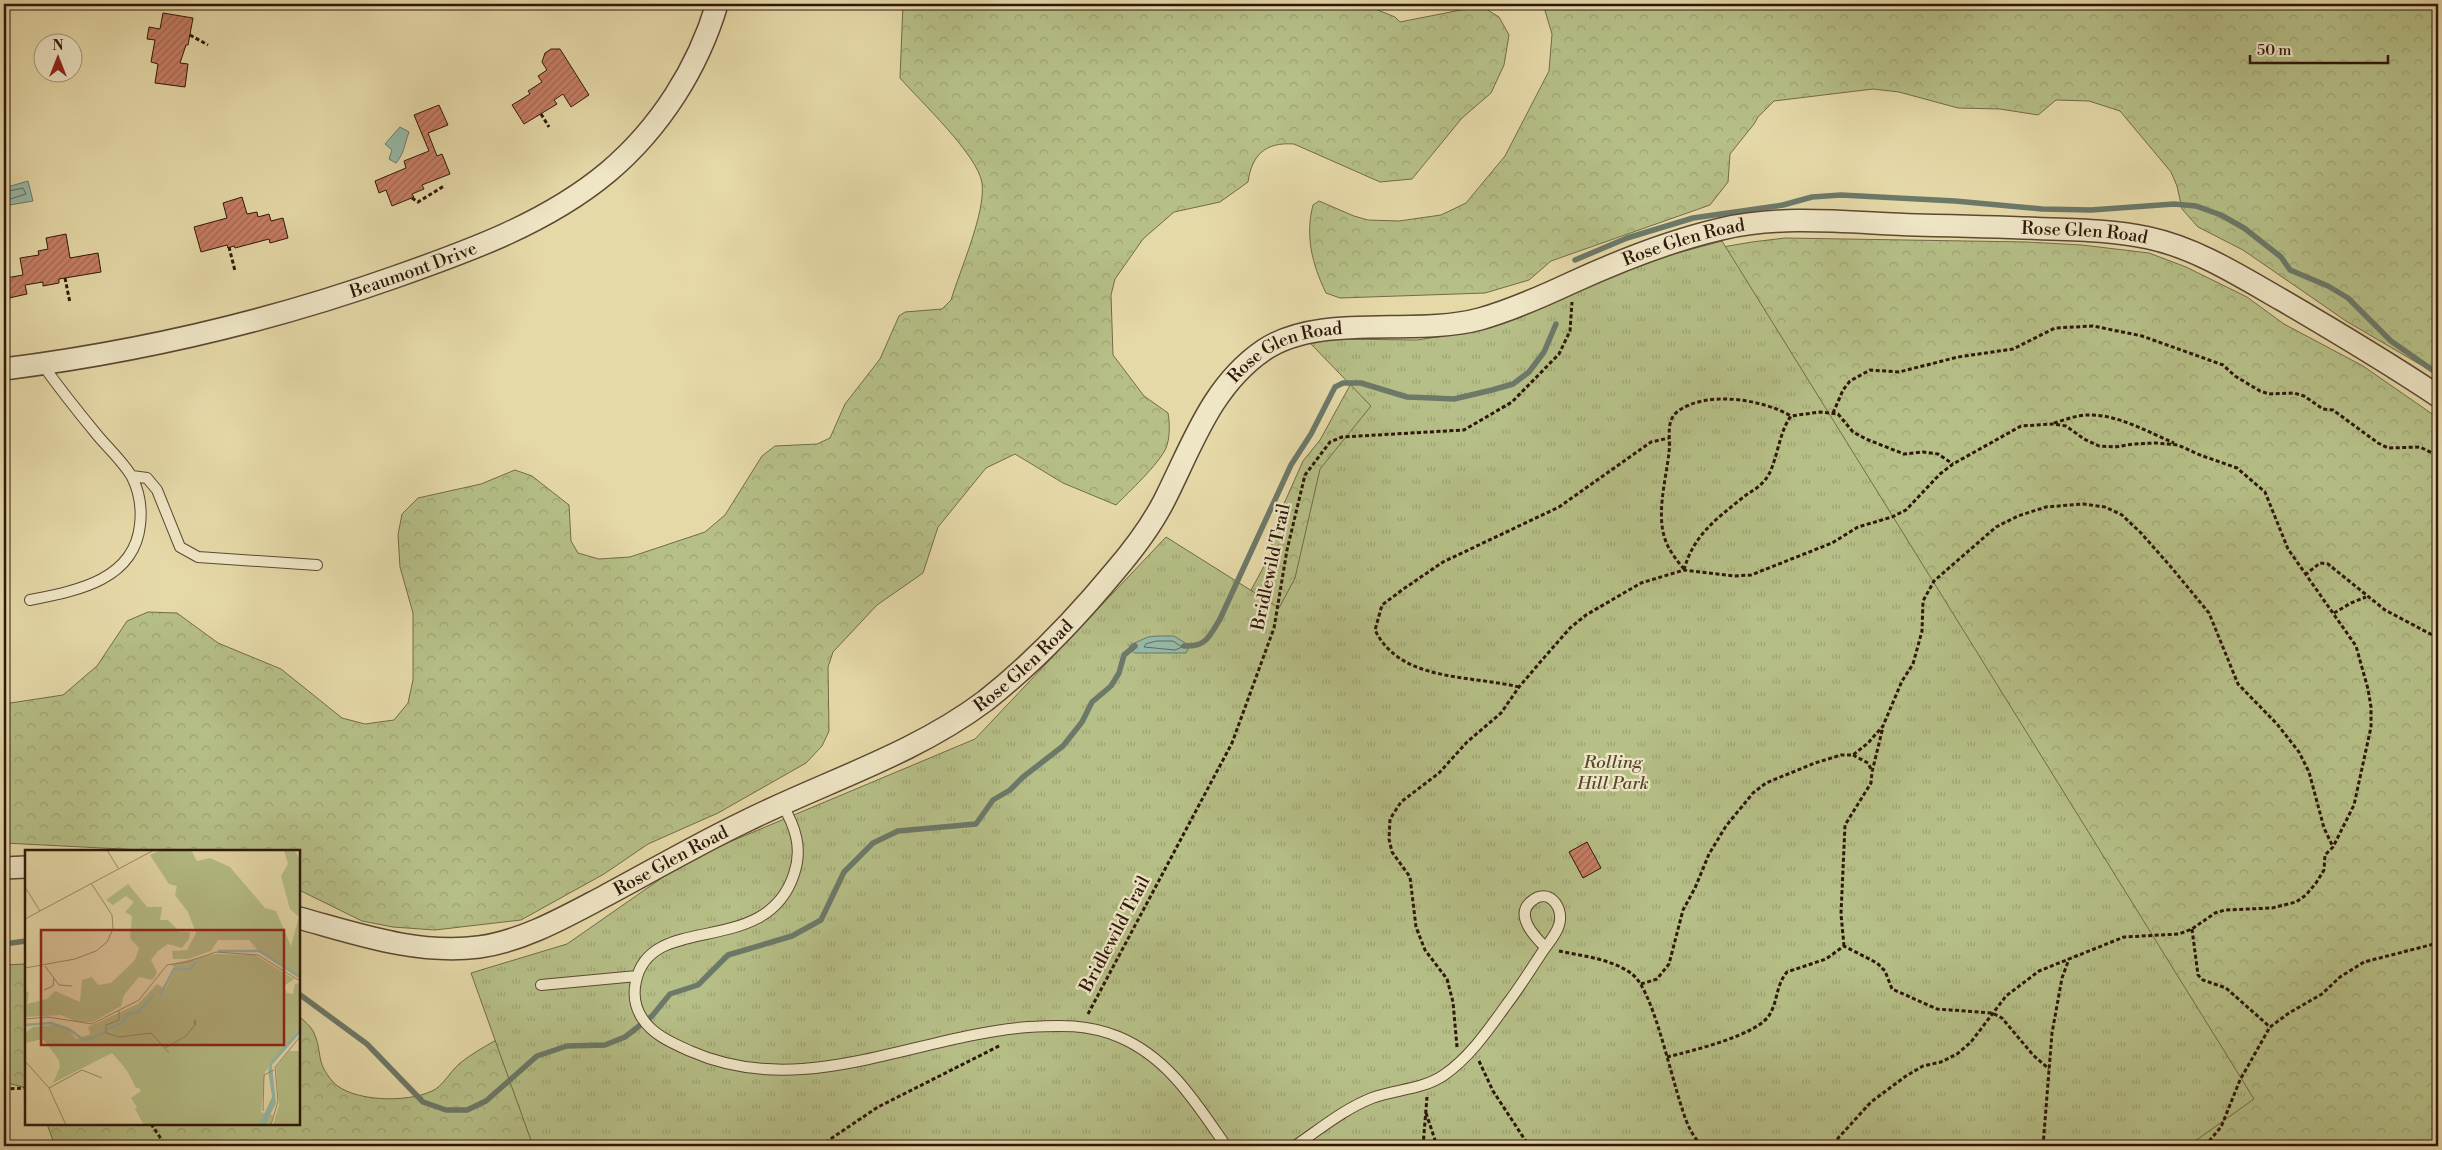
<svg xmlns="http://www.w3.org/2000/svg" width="2442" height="1150" font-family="'Libre Bodoni',serif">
	<defs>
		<pattern id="forest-crowns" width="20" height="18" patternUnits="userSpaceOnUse" patternTransform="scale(1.25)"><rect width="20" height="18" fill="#b6bf87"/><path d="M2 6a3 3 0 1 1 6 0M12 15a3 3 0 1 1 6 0" fill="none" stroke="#9da373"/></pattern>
		<pattern id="park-tufts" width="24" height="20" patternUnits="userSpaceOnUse" patternTransform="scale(1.25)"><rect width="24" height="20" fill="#b6bf87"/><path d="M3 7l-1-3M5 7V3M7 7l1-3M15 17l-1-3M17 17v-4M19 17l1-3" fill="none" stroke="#9da373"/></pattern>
		<pattern id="building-hatch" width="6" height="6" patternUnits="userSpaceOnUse" patternTransform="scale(1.25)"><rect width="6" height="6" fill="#c77e65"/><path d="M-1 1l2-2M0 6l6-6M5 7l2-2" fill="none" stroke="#a26651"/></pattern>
	</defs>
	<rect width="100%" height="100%" fill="#e6d9a8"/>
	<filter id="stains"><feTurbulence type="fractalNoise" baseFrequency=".004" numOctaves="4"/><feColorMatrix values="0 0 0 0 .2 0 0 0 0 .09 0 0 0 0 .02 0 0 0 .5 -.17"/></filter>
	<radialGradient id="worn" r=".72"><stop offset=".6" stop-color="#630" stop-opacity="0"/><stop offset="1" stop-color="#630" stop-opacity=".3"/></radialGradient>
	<path fill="url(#forest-crowns)" stroke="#726b48" d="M903 4H1363L1395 17 1400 22 1481 6 1499 17 1509 35 1504 65 1491 93 1462 118 1412 179 1380 182 1294 144C1266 142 1252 154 1248 182L1220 202 1174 212 1143 239 1115 279 1111 295 1113 355 1144 396 1168 413C1170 423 1170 439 1166 448 1159 464 1129 492 1116 505L1063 483 1015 454 986 468 938 527 923 573 877 605 833 652 828 667 829 731 822 746 806 763 718 813 648 844 604 874 521 920 435 930 393 927 362 921 299 890V851H161L4 843V704L63 695 97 666 127 621 148 612 177 613 218 643 281 669 342 718 365 724 394 720 408 703 413 680V613L400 567 398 535 402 514 418 498 481 484 515 470 532 476 569 505 571 541 578 553 599 559 630 557 705 532 725 515 762 456 775 446 817 444 830 438 845 404 880 359 899 316 905 312 942 309 951 300C960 270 986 212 982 183 978 155 920 101 900 78Z
		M1543 4H2438V375L2346 321 2243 250 2198 227 2182 209 2177 186 2171 172 2120 111 2089 101 2056 100 2038 115 2000 109 1958 108 1899 92 1873 89 1774 101 1758 117 1754 124 1730 154 1728 182 1710 205 1551 261 1529 280 1485 293 1340 298 1326 293C1312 264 1305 236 1313 205L1319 201 1354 216 1368 220 1399 221 1441 215 1466 203 1505 156 1549 71 1552 34Z
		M1785 238 2027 242 2082 245 2149 253 2186 267 2247 297 2284 324 2363 366 2438 418V557C2431 571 2433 595 2438 608V1146H1384L1237 616 1269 557 1279 515 1303 461 1320 440 1354 378 1492 333 1687 253 1752 242Z
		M26 964V1088L4 1082V965Z
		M299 1016C304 1021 311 1026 314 1033 323 1054 315 1061 333 1082 352 1102 407 1103 432 1091 442 1087 450 1072 459 1064 475 1051 493 1042 511 1032L1059 1146H55L47 1124H299Z"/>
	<path fill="url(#park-tufts)" stroke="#726b48" d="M1722 241 2254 1099 2188 1146H533L471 973 567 944 689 859 975 739 1166 537 1279 608 1295 578 1320 469 1371 406 1309 342 1333 339 1417 340 1464 333 1651 260Z"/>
	<path fill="#96baa9" stroke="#6c7969" d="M400 127 409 132C404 145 405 152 396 163L389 159 392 150 385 144Z
		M28 181 33 201 4 206V188Z
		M1157 636H1174L1190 646 1186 653H1135L1129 649 1130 645 1148 637Z"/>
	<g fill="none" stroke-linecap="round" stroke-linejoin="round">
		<path stroke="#62685a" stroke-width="1" d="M4 192 23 188 26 194 4 201
			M1157 641H1173L1182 647 1175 650 1144 647 1146 644Z"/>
		<path stroke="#6c7969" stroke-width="5.5" d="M1575 260 1627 238 1693 218 1783 205 1812 197 1841 195 1955 201 2042 209 2091 210 2174 204 2196 206 2221 215 2244 228 2281 257 2290 270 2328 286 2348 298 2391 341 2438 374
			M1184 646C1206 647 1209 637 1220 619L1291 465 1311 434 1335 387 1343 383H1361L1407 397 1433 398 1454 399 1492 390 1513 384 1529 372 1544 352 1556 324
			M4 944 26 941
			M299 994 367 1044 423 1102 446 1110H467L486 1101 537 1056 567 1046 605 1045 625 1037 652 1016 670 994 698 985 728 955 792 936 821 920 844 872 873 843 898 831 976 824 993 800 1010 790 1023 777 1063 746 1082 722 1092 702 1111 686 1119 673 1124 655 1135 646"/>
	</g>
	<path fill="url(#building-hatch)" stroke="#2e170a" d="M163 13 193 18 188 45H186L180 63 188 64 185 87 155 83 158 64 151 62 155 40 147 39 149 27 160 29Z
		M551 49H560L589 95 571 107 563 94 554 100 557 104 524 124 512 105 530 94 528 91 542 82 538 76 547 70 542 62 545 53Z
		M439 105 448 125 428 133 437 156 442 154 450 174 422 185 424 189 412 194 414 197 392 206 386 190 379 193 375 181 406 168 404 161 429 151 414 115Z
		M242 197 247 214 257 212 258 217 269 214 271 221 283 218 288 238 270 243 269 239 235 248 234 246 228 248 227 245 201 252 194 227 227 218 223 203Z
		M66 234 70 258 98 253 101 272 59 279V283L43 286V282L25 285 27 294 9 298 6 278 23 275 20 258 39 255 38 251 48 249 46 238Z
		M1587 842 1601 868 1583 878 1569 852Z"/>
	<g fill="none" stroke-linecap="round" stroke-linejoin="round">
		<defs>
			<path id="service" d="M132 476 147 478 157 490 180 547 198 557 317 565
				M30 600C75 591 134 581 140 525 142 508 140 493 132 477 124 463 109 449 98 436 79 413 60 389 42 364
				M782 804C795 826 803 848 794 874 766 960 651 910 636 981 633 994 635 1007 642 1018 653 1035 672 1043 690 1051 803 1101 913 1036 1028 1027 1060 1025 1088 1024 1119 1037 1169 1058 1196 1103 1226 1146
				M541 985 637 976
				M1295 1146C1320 1129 1344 1109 1372 1098 1396 1089 1422 1090 1444 1075 1470 1057 1489 1029 1507 1004 1520 987 1531 969 1543 951 1549 942 1556 935 1559 925 1562 915 1559 904 1550 898 1545 895 1538 896 1533 900 1513 914 1534 936 1545 947"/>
			<g id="minor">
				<path id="s1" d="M4 369C138 352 268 322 395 277 469 251 547 223 608 172 660 128 698 68 717 4"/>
				<path d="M4 868 26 867"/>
				<path id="s2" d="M299 918C358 934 417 955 479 947 523 941 565 917 603 897 650 872 696 845 744 822 824 782 913 755 985 701 1032 664 1077 617 1115 571 1133 550 1151 526 1164 501 1192 446 1211 386 1264 350 1320 312 1414 337 1480 319 1512 310 1541 297 1571 283 1619 261 1669 241 1721 229 1784 214 1852 223 1916 225 1961 226 2006 227 2051 229 2084 230 2117 231 2149 238 2196 248 2240 276 2282 300 2335 331 2387 362 2438 396"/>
			</g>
		</defs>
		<use href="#service" stroke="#5c4832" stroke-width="12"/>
		<use href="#minor" stroke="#5c4832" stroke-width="24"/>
		<path stroke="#2e170a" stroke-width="3" stroke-dasharray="4 2.5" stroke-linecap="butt" d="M190 35 208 45
			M541 114 549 127
			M412 198 418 202 444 186
			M229 247 235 271
			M65 278 70 303
			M1833 413 1843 390 1850 381 1870 370 1899 372 1958 357 2013 349 2055 328 2093 326 2142 336 2223 365 2235 376 2260 391 2269 394 2294 393 2304 396 2323 409 2333 410 2378 443 2388 448 2420 447 2438 456
			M2054 423C2064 420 2077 415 2088 415 2117 414 2148 432 2174 443
			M1684 569C1679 563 1674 557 1670 550 1653 522 1666 482 1669 452 1671 439 1665 422 1677 412 1705 390 1762 399 1791 416
			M1684 570C1693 536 1715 520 1741 499 1749 492 1758 489 1765 480 1777 466 1778 433 1791 416L1820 412 1838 414 1853 432 1866 439 1904 454 1923 452 1938 454 1953 464
			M2305 575 2320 563 2328 564 2385 610 2438 638
			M2334 613 2351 603 2366 597
			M1519 687C1470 675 1400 682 1375 630L1382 605 1402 590 1443 562 1559 507 1651 442 1669 438
			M1853 755 1868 763 1872 771
			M2192 929 2198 975 2203 980 2226 988 2270 1027
			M1844 946 1841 914 1845 825 1871 783 1872 772 1883 727
			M1559 951C1583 956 1612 959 1632 974 1656 992 1674 1096 1689 1127 1692 1134 1697 1140 1701 1146
			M1641 984 1657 979 1669 964 1683 910 1695 888 1709 854 1726 826 1753 793 1766 783 1815 763 1841 755H1853L1868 743 1883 726 1902 681 1913 664 1922 631 1923 601 1934 581 1996 527 2018 516 2046 507 2083 504 2105 507 2122 515 2141 533 2171 567 2209 613 2238 684 2277 724 2299 752 2309 772 2324 828 2333 847
			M1088 1014 1232 743 1274 628 1287 550 1305 475 1330 442 1342 437 1464 430 1512 402 1559 354 1570 331 1572 302
			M1457 1047 1453 1002 1447 979 1425 950 1416 927 1410 877 1392 852 1389 839 1390 819 1401 802 1439 773 1467 742 1501 713 1519 687 1542 660 1570 628 1586 615 1641 583 1684 570 1734 576 1751 575 1832 543 1858 527 1892 517 1906 510 1940 474 1953 464 2021 426 2053 424 2066 426 2084 439 2099 446 2115 447 2133 444 2156 443 2178 445 2200 455 2237 468 2265 492 2288 549 2356 646 2368 689 2371 707V727L2354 805 2333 847 2325 855 2324 870 2316 883 2306 895 2296 902 2272 908 2225 910 2215 913 2192 929 2179 934 2124 937 2039 971 2006 996 1971 1042 1957 1054 1941 1062 1923 1066 1906 1076 1871 1102 1831 1146
			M1667 1057C1691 1051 1759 1035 1770 1014 1778 1000 1776 985 1787 972L1826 959 1844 946 1877 963 1885 971 1892 989 1937 1009 1992 1013 2002 1018 2033 1055 2049 1069
			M1479 1061 1493 1091 1529 1146
			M4 1089 26 1088
			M1426 1113 1437 1146
			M151 1124 166 1146
			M820 1146 878 1107 1001 1045
			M1423 1146 1427 1097
			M2043 1146 2052 1033 2062 978 2069 959
			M2205 1146 2221 1127 2240 1080 2270 1027 2289 1013 2322 994 2340 977 2364 962 2438 943"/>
		<use href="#service" stroke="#efe6c6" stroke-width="10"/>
		<use href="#minor" stroke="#efe6c6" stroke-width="21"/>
	</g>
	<g text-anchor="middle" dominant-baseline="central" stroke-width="4.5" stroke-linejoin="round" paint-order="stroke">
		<g font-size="18" fill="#2e170a" stroke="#efe6c6">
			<text stroke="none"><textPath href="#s2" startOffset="2044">Rose Glen Road</textPath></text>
			<text stroke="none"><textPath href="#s2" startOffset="1640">Rose Glen Road</textPath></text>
			<text stroke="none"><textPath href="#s1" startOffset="422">Beaumont Drive</textPath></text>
			<text stroke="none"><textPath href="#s2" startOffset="1220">Rose Glen Road</textPath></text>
			<text transform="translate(1271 567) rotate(-78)">Bridlewild Trail</text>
			<text stroke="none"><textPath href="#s2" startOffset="800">Rose Glen Road</textPath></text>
			<text stroke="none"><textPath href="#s2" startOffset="395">Rose Glen Road</textPath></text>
			<text transform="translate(1115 934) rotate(-62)">Bridlewild Trail</text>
		</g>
		<g font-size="18" font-style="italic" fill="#574930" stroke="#efe6c6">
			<text x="1613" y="762">Rolling<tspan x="1613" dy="21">Hill Park</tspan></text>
		</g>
	</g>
	<g transform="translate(25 850)">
		<rect width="275" height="275" fill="#e6d9a8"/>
		<path d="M136 0H166L172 11 185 8 205 17 240 58 251 61 266 96 274 67 265 59 256 26 263 14 259 0H269L275 9V129L235 103 224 90H193L186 101 164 109H148L147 101 162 100 171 83 163 62 150 45 152 36 144 34 125 5ZM103 34 122 57H137L135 70H143L155 82H165L164 89 157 98 143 94 133 101 126 110 132 122 129 128 127 130 114 127 99 145 96 156 68 172H52L36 165 0 167V140L4 143 2 154 22 149 30 141 55 152 57 130 67 127 73 135 86 133 110 110 114 98 105 88 107 66 100 62 109 52 101 46 88 55 81 50ZM191 104 230 105 269 129 259 136 262 143 268 144 270 134 275 133V177L240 222 236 262 240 264 234 275H119L110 259 123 252 137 145 151 118ZM29 175 44 180 51 189 74 181 121 238H111L102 220 87 203 28 233 35 217 34 210 18 189 0 193V183L8 177Z" fill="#b6bf87"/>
		<path d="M188 104 241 190 223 203 239 227 229 261 248 265 246 275H123L106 248 116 241 87 199 73 207 63 177 113 154 132 134 143 141 152 121 146 114ZM264 201H275V275H248L254 255 251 217Z" fill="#b6bf87"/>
		<path d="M275 178V183L247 215 251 253 240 275H234L247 247 243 220 247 210Z" fill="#96baa9"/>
		<path fill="none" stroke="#96baa9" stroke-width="2.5" d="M193 101H235L275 127M135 145 149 119H165L171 112M0 175 26 173 44 179 60 191 80 182M83 179 98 172 103 164 113 162 129 145"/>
		<path fill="none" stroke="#9c8b69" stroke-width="1" d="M82 0 93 18M0 37 15 61M0 69 129 0M20 116 34 135 47 136M0 118 50 109 71 101 82 92 88 79 87 65 66 33M19 140 28 136 29 128M94 160V170L81 175V183L94 187 126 183 144 203M0 169 23 167 67 174 114 150 142 115 162 112 191 102 233 105 275 131M140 198 161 186 170 175 169 170 171 171 170 175M0 211 24 238 41 275M24 238 57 220 77 228M238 261 239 225 249 220M246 275 253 251 250 217 275 187"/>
		<path fill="#8f2418" fill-opacity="0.15" stroke="#8f2418" stroke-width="2.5" d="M16 80H259V195H16Z"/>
		<rect width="275" height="275" fill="none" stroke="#2e170a" stroke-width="2.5"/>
	</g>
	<rect width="2442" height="1150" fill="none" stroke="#e6d9a8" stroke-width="20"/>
	<rect x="5" y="5" width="2432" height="1140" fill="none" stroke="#2e170a" stroke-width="2.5"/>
	<rect x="10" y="10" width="2422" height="1130" fill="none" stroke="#2e170a"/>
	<g transform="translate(58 58)"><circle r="24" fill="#efe6c6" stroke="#a2937b"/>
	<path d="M0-4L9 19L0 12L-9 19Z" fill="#8f2418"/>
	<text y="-8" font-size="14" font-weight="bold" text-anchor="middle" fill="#2e170a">N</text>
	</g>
	<path d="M2250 55v8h138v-8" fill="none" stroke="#2e170a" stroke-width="2.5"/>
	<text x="2257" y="55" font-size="15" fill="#2e170a" stroke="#efe6c6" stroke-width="4" paint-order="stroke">50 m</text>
	<rect width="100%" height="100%" filter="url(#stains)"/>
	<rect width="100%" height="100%" fill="url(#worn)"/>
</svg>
